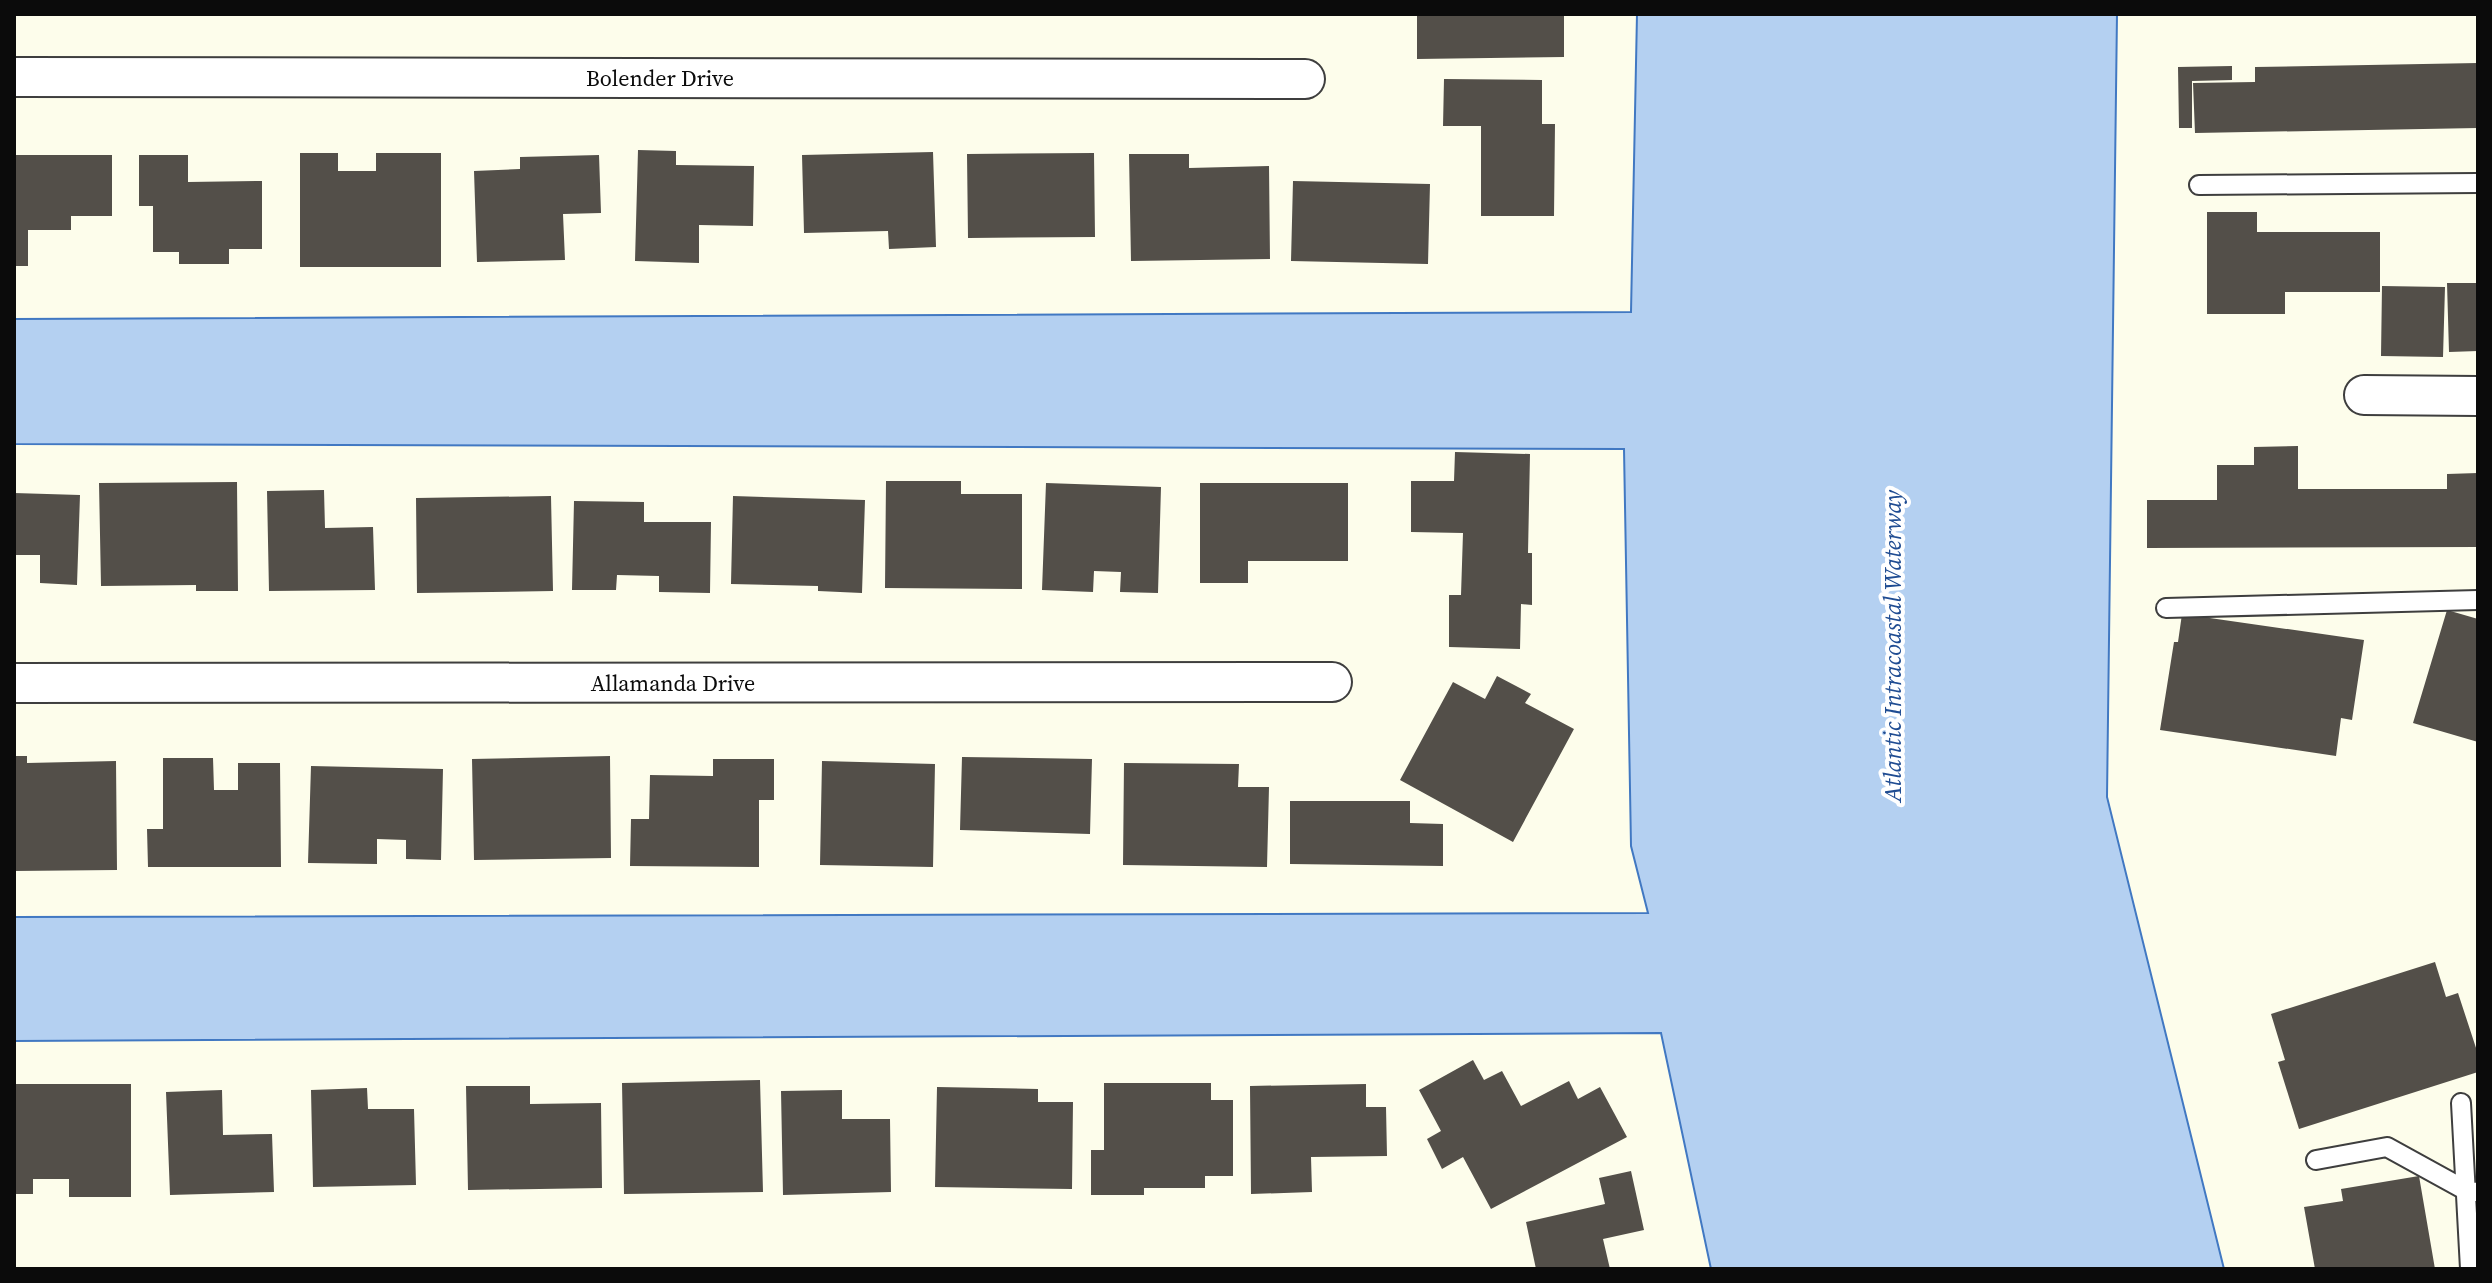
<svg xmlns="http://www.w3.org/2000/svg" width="2492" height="1283" font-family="'Source Serif 4',serif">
	<rect width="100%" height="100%" fill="#fdfdeb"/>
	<path fill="#b4d0f1" stroke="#4178c2" stroke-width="2" d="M1637 14H2117L2107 797 2224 1269H1711L1661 1033 14 1041V917L1648 913 1631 846 1624 449 14 444V319L1631 312Z"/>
	<path fill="#534f49" d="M1417 14H1564V57L1417 59Z
		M2478 63V128L2195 133 2193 83 2255 82V67Z
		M2232 66V80L2192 81V128H2179L2178 67Z
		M1444 79 1542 80V124H1555L1554 216H1481V126H1443Z
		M638 150 676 151V165L754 166 753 226 699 225V263L635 261Z
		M933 152 936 247 889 249 888 231 804 233 802 155Z
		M300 153H338V171H376V153H441V267H300Z
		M1094 153 1095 237 968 238 967 154Z
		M1129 154H1189V168L1269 166 1270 259 1131 261Z
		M14 155H112V216H71V230H28V266H14Z
		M139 155H188V182L262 181V249H229V264H179V252H153V206H139Z
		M599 155 601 213 563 214 565 260 477 262 474 171 520 169V157Z
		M1293 181 1430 184 1428 264 1291 261Z
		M2207 212H2257V232H2380V292H2285V314H2207Z
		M2447 283H2478V351L2449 352Z
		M2382 286 2445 287 2443 357 2381 356Z
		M2298 446V489H2447V474L2478 473V547L2147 548V500H2217V465H2254V447Z
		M1455 452 1530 454 1528 553H1532V605L1521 604 1520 649 1449 647V595H1461L1463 533 1411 532V481H1454Z
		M886 481H961V494H1022V589L885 588Z
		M237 482 238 591H196V585L101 586 99 483Z
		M1046 483 1161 487 1158 593 1120 592 1121 572 1094 571 1093 592 1042 590Z
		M1200 483H1348V561H1248V583H1200Z
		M324 490 325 528 373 527 375 590 269 591 267 491Z
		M14 493 80 495 77 585 40 583V555H14Z
		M551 496 553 591 417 593 416 498Z
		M733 496 865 500 862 593 818 591V586L731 584Z
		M574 501 644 502V522H711L710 593 659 592V576L617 575 616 590H572Z
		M2447 610 2478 619V742L2413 723Z
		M2182 614 2364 640 2352 720 2341 718 2336 756 2160 730 2174 642H2178Z
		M1497 676 1531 694 1525 703 1574 729 1513 842 1400 780 1453 682 1485 699Z
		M14 756H27V763L116 761 117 870 14 871Z
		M610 756 611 858 474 860 472 759Z
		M962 757 1092 759 1090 834 960 830Z
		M163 758H213L214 790H238V763H280L281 867H148L147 829H163Z
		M713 759H774V800H759V867L630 866 631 819H649L650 775 713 776Z
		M822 761 935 764 933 867 820 865Z
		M1124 763 1239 764 1238 787H1269L1267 867 1123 865Z
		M311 766 443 769 441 860 406 859V840L377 839V864L308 863Z
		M1290 801H1410V823L1443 824V866L1290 864Z
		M2435 962 2446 997 2458 993 2478 1054V1072L2299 1129 2278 1062 2285 1060 2271 1014Z
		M1473 1060 1484 1080 1502 1071 1521 1106 1569 1081 1578 1099 1600 1087 1627 1137 1491 1209 1463 1157 1442 1169 1427 1139 1441 1131 1419 1090Z
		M760 1080 763 1192 624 1194 622 1083Z
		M1104 1083H1211V1100H1233V1176H1205V1188H1144V1195H1091V1150H1104Z
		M14 1084H131V1197H69V1179H33V1194H14Z
		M1366 1084V1107H1386L1387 1156 1311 1157 1312 1192 1251 1194 1250 1086Z
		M466 1086H530V1104L601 1103 602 1188 468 1190Z
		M937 1087 1038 1089V1102H1073L1072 1189 935 1187Z
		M367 1088 368 1109H414L416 1185 313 1187 311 1090Z
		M222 1090 223 1135 272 1134 274 1192 170 1195 166 1092Z
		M842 1090V1119H890L891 1192 783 1195 781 1091Z
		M1631 1171 1644 1230 1603 1239 1610 1269H1536L1526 1222 1605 1204 1599 1178Z
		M2419 1176 2435 1269H2315L2304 1207 2343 1201 2341 1189Z"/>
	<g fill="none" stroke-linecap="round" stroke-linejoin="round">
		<defs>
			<path id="service" d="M2199 185 2478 183
				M2166 608 2478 600
				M2461 1103 2470 1269
				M2316 1160 2387 1147 2467 1191 2478 1192"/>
			<path id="minor" d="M14 77 1305 79
				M2364 395 2478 396
				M14 683 1332 682"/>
		</defs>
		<use href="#service" stroke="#3e3e3e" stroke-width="22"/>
		<use href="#minor" stroke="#3e3e3e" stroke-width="42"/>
		<use href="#service" stroke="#fff" stroke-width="18"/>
		<use href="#minor" stroke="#fff" stroke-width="38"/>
	</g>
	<g text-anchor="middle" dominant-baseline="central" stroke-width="8" stroke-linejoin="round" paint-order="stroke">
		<g font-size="22" fill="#0b0b0b" stroke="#fff">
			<text x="660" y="78">Bolender Drive</text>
			<text x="673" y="683">Allamanda Drive</text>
		</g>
		<g font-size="24" font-style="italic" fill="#1f4c92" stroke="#fff">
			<text transform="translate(1892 646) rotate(-90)">Atlantic Intracoastal Waterway</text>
		</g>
	</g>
	<rect width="2492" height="1283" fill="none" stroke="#0b0b0b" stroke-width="32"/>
</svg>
